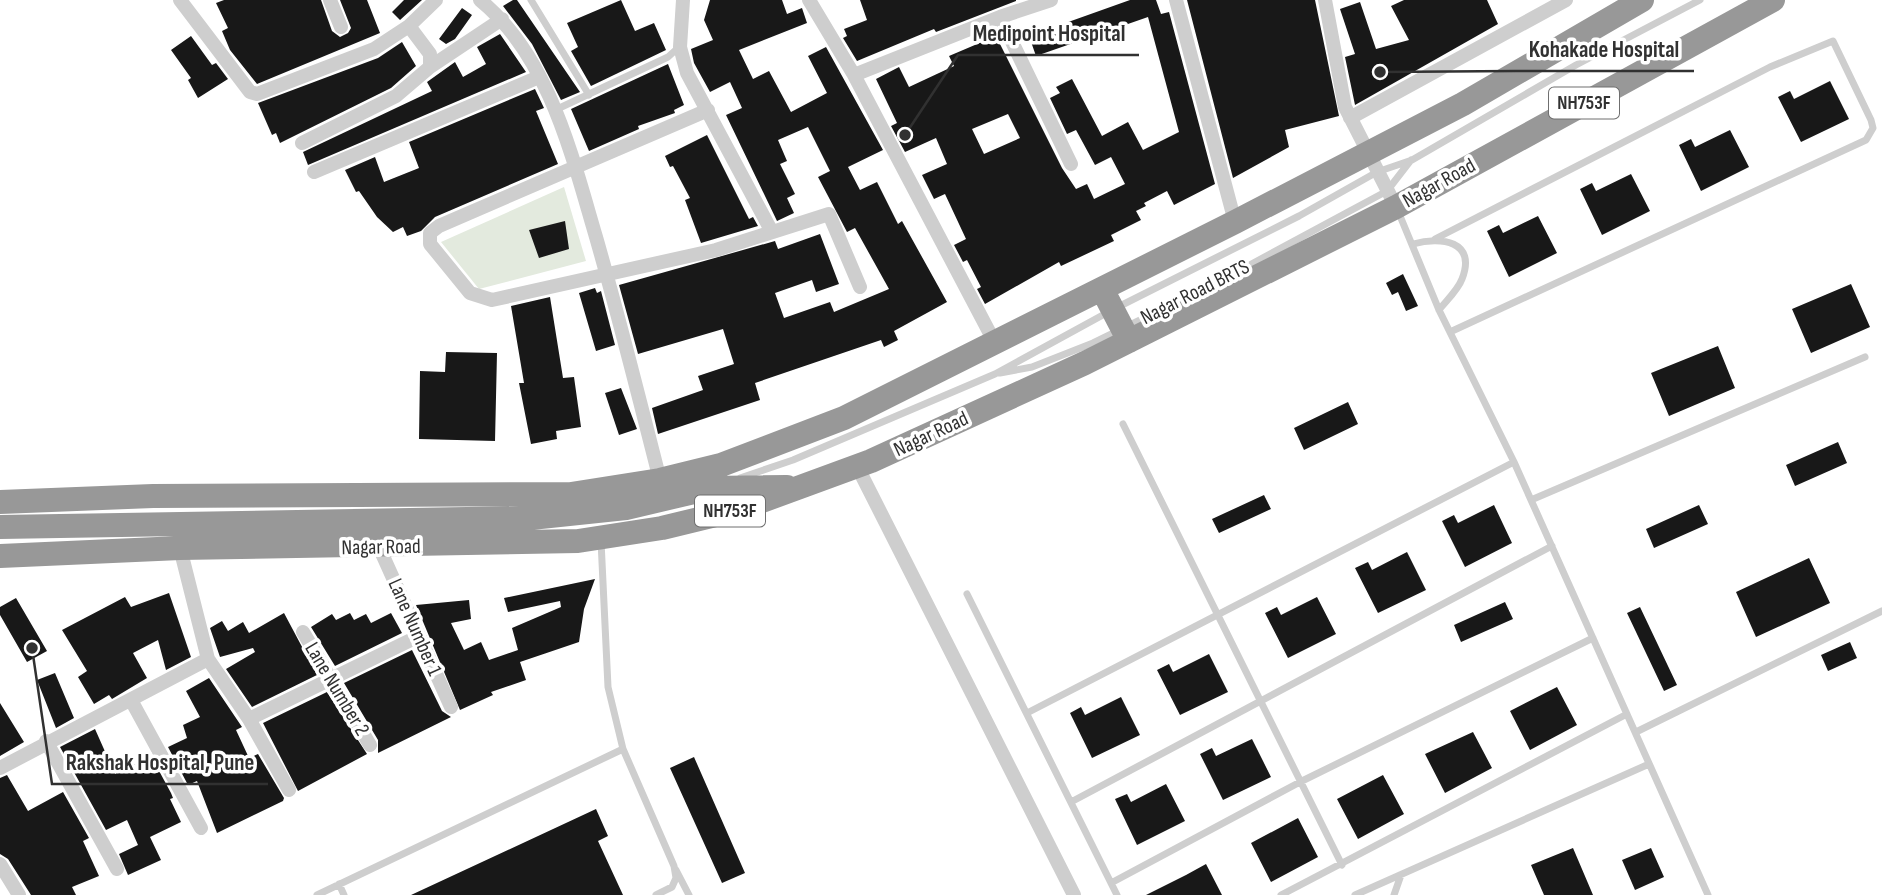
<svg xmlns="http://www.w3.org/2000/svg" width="1882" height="895" font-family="'Sofia Sans Condensed',sans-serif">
	<rect width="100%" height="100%" fill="#fff"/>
	<path fill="#e3eade" d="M564 187 586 261 479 289 441 242Z"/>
	<path fill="#181818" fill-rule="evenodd" d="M224 0H321L332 31 340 37 348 33 351 28 340 0H367L380 33 257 84 230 50 222 31 228 28 216 3Z
		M404 0H422L400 20 392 12Z
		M513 0H517L580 92 561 100 532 44 503 6Z
		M621 0 635 31 654 23 666 50 591 86 571 51 578 47 567 23Z
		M710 0H782L787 14 802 8 807 23 739 50 753 79 769 71 791 112 827 93 808 56 826 47 883 150 848 167 860 190 877 182 898 224 902 221 947 302 894 331 898 340 884 347 881 340 755 383 760 400 658 434 652 408 703 390 698 376 734 364 723 329 638 354 619 285 775 241 778 249 820 234 839 284 816 292 812 280 775 293 784 318 830 302 834 312 889 289 855 228 847 232 818 177 830 171 808 127 778 140 787 161 780 164 795 194 787 198 794 213 777 221 726 115 742 108 730 82 710 92 694 63 691 49 713 40 704 20Z
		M860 0H1016V1L936 32 934 29 857 61 843 38 847 36 844 29 867 20Z
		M1130 0H1156L1161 14 1169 12 1215 184 1174 205 1167 191 1144 203 1146 206 1136 211 1141 220 1111 235 1114 241 1061 266 1059 262 985 304 977 289 981 287 967 260 963 262 954 245 966 239 945 194 934 199 922 175 947 164 936 138 905 152 891 126 897 123 876 79 899 67 909 87 954 66 949 56 996 36 1062 168 1076 189 1087 184 1094 199 1125 184 1111 157 1095 165 1076 130 1067 134 1050 98 1060 93 1056 87 1072 79 1102 136 1128 122 1143 150 1179 132 1148 17 1036 56 1029 36ZM1008 114 1020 138 984 154 972 129Z
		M1187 0H1315L1339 116 1285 130 1289 147 1233 178Z
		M1404 0H1487L1498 24 1355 105 1345 57 1355 54 1340 9 1360 2 1376 49 1409 40 1391 6Z
		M462 8 472 15 455 39 446 44 439 39Z
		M500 34 526 72 308 165 303 152 432 91 427 82 455 62 463 77 486 64 477 47Z
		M191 36 212 65 216 63 228 79 198 98 188 80 191 78 171 50Z
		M402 42 416 66 391 88 280 143 276 133 272 135 258 103 378 58Z
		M668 64 684 105 674 110 675 113 638 126 639 129 589 151 571 109Z
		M1830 81 1849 119 1801 142 1778 97 1790 91 1794 99Z
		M535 89 544 108 536 111 558 164 435 217 421 231 407 236 403 227 393 232 377 217 359 191 356 192 345 170 375 157 384 182 419 168 409 142Z
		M1730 130 1749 167 1701 191 1679 145 1691 139 1695 147Z
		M707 135 749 219 753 217 758 226 701 243 685 200 690 198 673 166 670 167 665 156Z
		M1631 174 1650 211 1602 235 1580 189 1592 183 1596 191Z
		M1538 216 1557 253 1509 277 1487 231 1499 225 1503 233Z
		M565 221 569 249 539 258 529 230Z
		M1403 274 1418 306 1406 311 1398 292 1392 295 1386 283Z
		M1851 284 1870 327 1811 353 1792 309Z
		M595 288 597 293 601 291 615 345 596 351 579 293Z
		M550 297 563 378 574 377 581 427 556 431 557 439 531 444 519 383H524L511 306Z
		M1718 346 1735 388 1669 416 1651 373Z
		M446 352 497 353 495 441 419 439 420 371 445 372Z
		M621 388 637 429 619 435 605 393Z
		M1348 402 1358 424 1304 450 1294 428Z
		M1838 442 1847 463 1795 486 1786 465Z
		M1264 495 1271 509 1219 533 1212 519Z
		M1494 505 1512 543 1465 567 1442 521 1454 515 1458 523Z
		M1699 505 1708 524 1654 548 1646 529Z
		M1407 552 1426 590 1378 613 1355 568 1368 562 1372 570Z
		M1809 558 1830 603 1756 637 1736 592Z
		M595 579 584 609 579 642 520 662 526 680 491 692 493 695 460 710 416 605 469 600 471 619 451 623 464 650 481 642 489 660 518 650 512 628 561 607 560 601 508 612 504 598Z
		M169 593 191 657 166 670 158 640 133 653 147 678 112 699 109 695 94 704 78 677 87 671 62 630 125 597 131 607Z
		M1317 597 1336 634 1288 658 1265 613 1277 607 1281 615Z
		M16 598 47 651 27 662 0 615V607Z
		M1505 602 1513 619 1461 642 1454 625Z
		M1640 607 1677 685 1664 691 1627 613Z
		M284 613 317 675 252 707 226 669 255 652 253 648 220 657 210 628 222 621 228 631 243 622 249 633Z
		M350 613 354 620 366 614 371 623 391 613 402 633 335 666 311 627 332 614 336 620Z
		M1850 642 1857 658 1828 671 1821 655Z
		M412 650 442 711 451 717 378 753V740L344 683Z
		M1209 654 1228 692 1180 715 1157 670 1169 664 1173 672Z
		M55 673 74 718 56 728 37 680Z
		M209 678 242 727 236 730 249 758 258 754 284 798 283 801 217 833 197 781 188 785 168 747 187 738 183 725 200 717 186 691Z
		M1557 687 1577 725 1530 750 1510 711Z
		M327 692 367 754 298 791 263 723Z
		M1121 697 1140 735 1092 758 1070 713 1081 707 1085 715Z
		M0 703 24 742 0 756Z
		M95 729 115 774 151 756 171 793 173 798 170 799 181 822 150 837 161 860 128 875 119 854 138 845 127 820 106 830 60 747Z
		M1473 732 1492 768 1445 793 1425 754Z
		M1252 739 1271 777 1223 800 1200 754 1212 748 1216 756Z
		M694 757 745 873 722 883 670 768Z
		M7 775 28 811 63 792 89 838 83 841 99 876 72 887 76 895H31L8 859 0 854V778Z
		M1383 775 1404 814 1358 839 1337 799Z
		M1166 784 1185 821 1137 845 1115 799 1127 794 1131 802Z
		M596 809 608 836 598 841 623 895H411Z
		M1298 818 1318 857 1271 882 1251 843Z
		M1573 848 1593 895H1544L1531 865Z
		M1651 848 1664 877 1635 890 1622 860Z
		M1206 864 1222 895H1146L1186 875Z"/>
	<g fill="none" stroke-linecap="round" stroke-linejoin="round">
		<path stroke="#cecece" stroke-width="7" d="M531 0 589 95
			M553 111 668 57 679 47
			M1398 211 1439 310 1514 462 1708 895
			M1435 239 1770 67 1833 41 1871 120 1873 128 1866 140 1450 332
			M1413 244C1441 236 1477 241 1462 279 1458 290 1446 301 1439 310
			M1000 373 1032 367 1093 343 1220 281 1387 191 1411 160
			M1123 424 1342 865
			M740 478 793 460 995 374 1112 310 1299 216 1377 172 1412 160 1576 65 1700 0
			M1531 500 1865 357
			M967 594 1117 895
			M1027 713 1514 462
			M1636 732 1882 611
			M623 749 674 866 676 878 672 887 656 895
			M1071 802 1552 546
			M676 870 689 895
			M1111 883 1302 781 1593 638
			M339 884 344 895
			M317 895 623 749 608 687 601 541
			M1281 895 1627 714
			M1355 895 1649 764
			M1394 895 1401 875"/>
		<path stroke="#cecece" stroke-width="14" d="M180 0 250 92 257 94 374 49 409 26
			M330 0 341 27
			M480 0C549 56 572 156 596 237 619 317 639 398 660 480
			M683 0 680 47 687 73 772 232
			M809 0 854 75 995 343
			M1176 0 1235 222
			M1325 0 1345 107 1396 207
			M1000 17 1071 164
			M430 67 502 19
			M854 75 1000 17 1051 0
			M708 110 439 226 430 233V244L470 293 492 300 716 250 829 214 860 287
			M1350 118 1566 0
			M302 143 396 96 430 67V54L409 26 436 0
			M314 172 539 77
			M857 466 1074 895
			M379 547 451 707
			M180 548 208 659 249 719 289 790
			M303 632 370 745
			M131 700 201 828
			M249 719 419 636
			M46 741 117 869
			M0 768 208 659
			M0 864 19 895"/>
		<path stroke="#989898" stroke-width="24" d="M1102 289 1129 341
			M0 502 153 496 571 494 660 480 721 465 844 418 1235 222 1463 104 1642 0
			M0 527 531 518 626 508 711 488 787 487
			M0 556 180 548 578 541 662 528 740 509 871 461 1085 363 1396 207 1773 0"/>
	</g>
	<g text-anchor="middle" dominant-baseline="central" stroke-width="7" stroke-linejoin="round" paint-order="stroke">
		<g fill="#fff" stroke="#6f6f6f" stroke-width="2">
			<rect x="1549" y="87.5" width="70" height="31" rx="5"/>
			<rect x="695" y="495.5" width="70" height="31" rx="5"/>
		</g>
		<g font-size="19" font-weight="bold" fill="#313131">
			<text x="1584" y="103">NH753F</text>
			<text x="730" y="511">NH753F</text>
		</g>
		<g font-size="21" fill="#313131" stroke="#fff">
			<text transform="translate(1439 183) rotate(-29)">Nagar Road</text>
			<text transform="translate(1195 292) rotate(-27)">Nagar Road BRTS</text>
			<text transform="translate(931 434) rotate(-25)">Nagar Road</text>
			<text transform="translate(381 547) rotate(-1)">Nagar Road</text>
			<text transform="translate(415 627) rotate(66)">Lane Number 1</text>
			<text transform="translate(337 689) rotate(59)">Lane Number 2</text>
		</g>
	</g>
	<path fill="none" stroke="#313131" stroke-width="2.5" d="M905 135L958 55H1139M1380 72L1515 71H1694M32 648L52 784H268"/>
	<g fill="#313131" stroke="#fff" stroke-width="2.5">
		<circle cx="905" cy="135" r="7"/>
		<circle cx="1380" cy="72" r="7"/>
		<circle cx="32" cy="648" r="7"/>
	</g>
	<g font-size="23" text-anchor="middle" font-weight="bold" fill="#313131" stroke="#fff" stroke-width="7" stroke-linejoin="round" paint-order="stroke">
		<text x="1049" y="41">Medipoint Hospital</text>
		<text x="1604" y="57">Kohakade Hospital</text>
		<text x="160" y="770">Rakshak Hospital, Pune</text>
	</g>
</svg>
